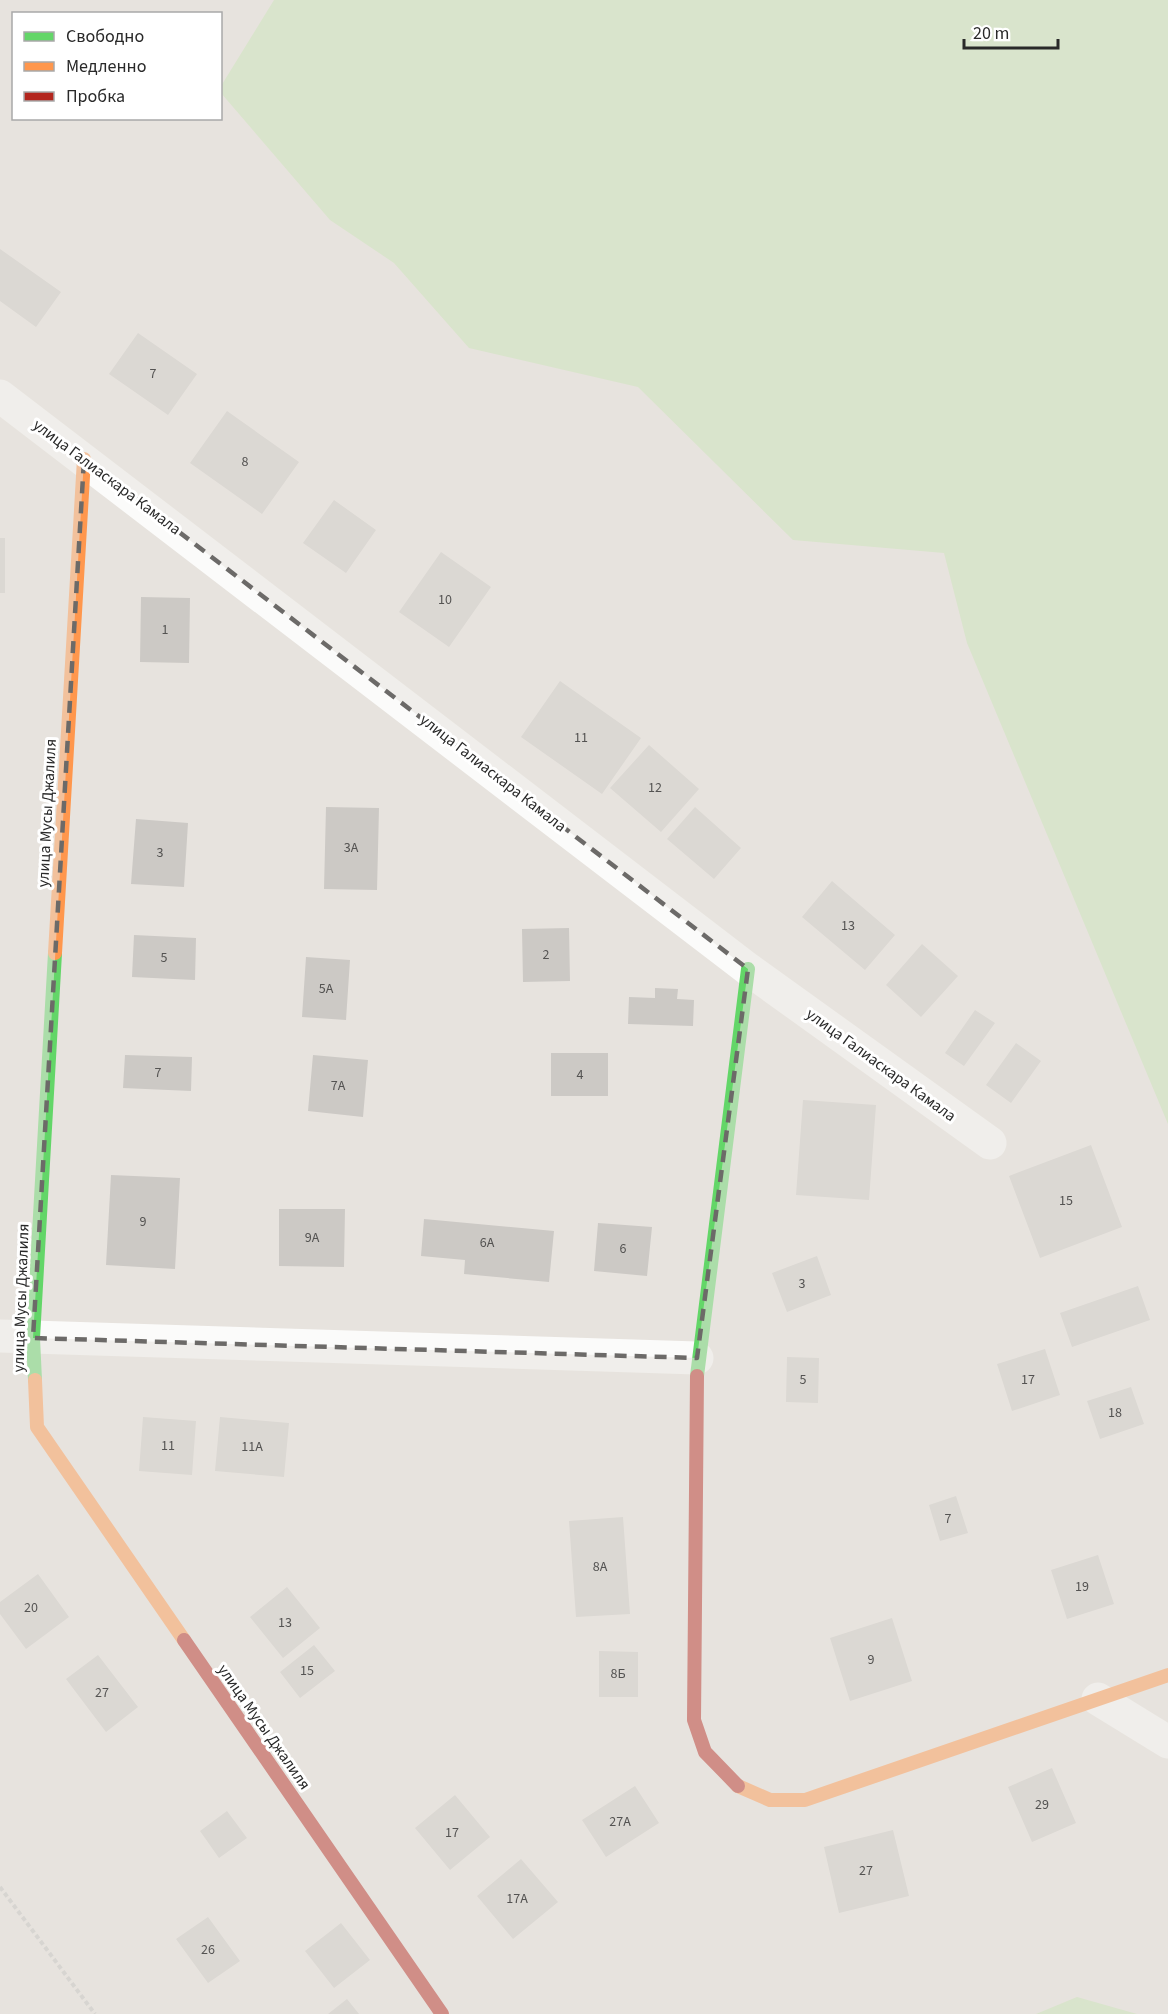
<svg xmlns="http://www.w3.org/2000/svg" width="1168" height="2014" font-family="'Source Sans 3',sans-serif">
	<rect width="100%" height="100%" fill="#e7e3de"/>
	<path fill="#c8e4b5" d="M274 0H1168V1124L967 643 944 553 793 540 638 387 469 348 394 263 330 220 221 93V86Z
		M1077 1997 1137 2014H1036Z"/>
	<path fill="#ccc9c5" d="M0 249 61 292 36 327 0 301Z
		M138 333 197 374 168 415 109 374Z
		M227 411 299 462 262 514 190 463Z
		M334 500 376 530 346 573 303 543Z
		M0 538H5V593H0Z
		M441 552 491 587 449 647 399 612Z
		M141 597 190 598 189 663 140 662Z
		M560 681 641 738 602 794 521 737Z
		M649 745 699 789 661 832 610 788Z
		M326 807 379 808 377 890 324 889Z
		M695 807 741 848 714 879 667 839Z
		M136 819 188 823 184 887 131 884Z
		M832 881 895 935 865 970 802 917Z
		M569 928 570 981 523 982 522 929Z
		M134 935 196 938 195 980 132 977Z
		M922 944 958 976 921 1017 886 985Z
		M306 957 350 960 346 1020 302 1017Z
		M655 988 678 989 677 999 694 1000 693 1026 628 1024 629 997 655 998Z
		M975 1010 995 1023 964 1066 945 1053Z
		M1016 1043 1041 1061 1011 1103 986 1085Z
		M551 1053H608V1096H551Z
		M125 1055 192 1057 191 1091 123 1088Z
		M313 1055 368 1060 363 1117 308 1111Z
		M803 1100 876 1105 869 1200 796 1195Z
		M1091 1145 1122 1227 1040 1258 1009 1176Z
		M111 1175 180 1178 175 1269 106 1265Z
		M279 1209H345L344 1267 279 1266Z
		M424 1219 554 1231 549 1282 464 1274 465 1260 421 1256Z
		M598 1223 652 1227 647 1276 594 1271Z
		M817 1256 831 1295 787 1312 772 1273Z
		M1138 1286 1150 1320 1072 1347 1060 1313Z
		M1045 1349 1060 1395 1012 1411 997 1364Z
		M787 1357 819 1358 818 1403 786 1402Z
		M1131 1387 1144 1424 1100 1439 1087 1401Z
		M143 1417 196 1421 192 1475 139 1471Z
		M220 1417 289 1423 284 1477 215 1471Z
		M956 1496 968 1533 940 1541 929 1505Z
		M623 1517 630 1614 576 1617 569 1521Z
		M1098 1555 1114 1604 1067 1619 1051 1570Z
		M38 1574 69 1617 26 1649 0 1614V1602Z
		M287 1587 320 1628 283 1658 250 1617Z
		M892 1618 912 1681 850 1701 830 1638Z
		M314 1645 335 1671 300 1698 280 1672Z
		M599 1651 638 1652V1697H599Z
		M98 1655 138 1707 106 1732 66 1679Z
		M1052 1768 1076 1823 1032 1842 1008 1787Z
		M635 1786 659 1823 606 1857 582 1820Z
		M455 1795 490 1837 450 1870 415 1828Z
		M227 1811 247 1838 219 1858 200 1831Z
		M893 1830 909 1896 839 1913 824 1847Z
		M521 1859 558 1902 513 1939 477 1896Z
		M208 1917 240 1961 208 1983 176 1939Z
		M341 1923 370 1960 334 1988 305 1951Z
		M347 1999 359 2014H328Z"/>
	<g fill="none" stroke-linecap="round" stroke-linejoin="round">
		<path stroke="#c4c3c2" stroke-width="4" stroke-dasharray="4.5 3" stroke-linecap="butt" d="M0 1887 95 2014"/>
		<path stroke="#fbfbfa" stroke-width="33" d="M0 396 748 969 990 1143
			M0 1336 697 1358
			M1098 1699 1168 1742"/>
		<path stroke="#63d668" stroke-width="14" d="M697 1376 748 969
			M35 1380 33 1338 55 953"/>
		<path stroke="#ff974d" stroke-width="14" d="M55 953 84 459
			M35 1380 37 1427 184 1640
			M738 1786 770 1800H805L1168 1675"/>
		<path stroke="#b3261e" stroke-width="14" d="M697 1376 694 1720 705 1752 738 1786
			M184 1640 442 2014"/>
	</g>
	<path d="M0 0H1168V2014H0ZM84 459 748 969 697 1358 33 1338Z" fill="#e7e3de" fill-opacity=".55" fill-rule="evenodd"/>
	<path fill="none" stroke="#6c6a68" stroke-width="4.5" stroke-dasharray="12 8" stroke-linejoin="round" d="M84 459 748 969 697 1358 33 1338Z"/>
	<g text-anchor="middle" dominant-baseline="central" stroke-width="6" stroke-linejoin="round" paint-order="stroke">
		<g font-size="14" fill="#545352">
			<text x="153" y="374">7</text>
			<text x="245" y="462">8</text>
			<text x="445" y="600">10</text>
			<text x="165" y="630">1</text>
			<text x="581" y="738">11</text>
			<text x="655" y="788">12</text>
			<text x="351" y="848">3А</text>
			<text x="160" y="853">3</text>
			<text x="848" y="926">13</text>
			<text x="546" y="955">2</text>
			<text x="164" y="958">5</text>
			<text x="326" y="989">5А</text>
			<text x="158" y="1073">7</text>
			<text x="580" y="1075">4</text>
			<text x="338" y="1086">7А</text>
			<text x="1066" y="1201">15</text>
			<text x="143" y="1222">9</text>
			<text x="312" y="1238">9А</text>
			<text x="487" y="1243">6А</text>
			<text x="623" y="1249">6</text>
			<text x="802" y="1284">3</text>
			<text x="803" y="1380">5</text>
			<text x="1028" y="1380">17</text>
			<text x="1115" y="1413">18</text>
			<text x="168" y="1446">11</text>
			<text x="252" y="1447">11А</text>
			<text x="948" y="1519">7</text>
			<text x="600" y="1567">8А</text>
			<text x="1082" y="1587">19</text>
			<text x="31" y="1608">20</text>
			<text x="285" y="1623">13</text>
			<text x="871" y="1660">9</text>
			<text x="307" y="1671">15</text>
			<text x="618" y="1674">8Б</text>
			<text x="102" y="1693">27</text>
			<text x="1042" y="1805">29</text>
			<text x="620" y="1822">27А</text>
			<text x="452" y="1833">17</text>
			<text x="866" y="1871">27</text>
			<text x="517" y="1899">17А</text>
			<text x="208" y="1950">26</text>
		</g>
		<g font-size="16" fill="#292929" stroke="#fff">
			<text transform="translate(107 477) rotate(37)">улица Галиаскара Камала</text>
			<text transform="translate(493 773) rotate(38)">улица Галиаскара Камала</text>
			<text transform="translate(47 813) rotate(-87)">улица Мусы Джалиля</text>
			<text transform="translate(881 1065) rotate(36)">улица Галиаскара Камала</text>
			<text transform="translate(21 1298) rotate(-88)">улица Мусы Джалиля</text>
			<text transform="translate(264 1727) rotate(55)">улица Мусы Джалиля</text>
		</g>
	</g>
	<rect x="12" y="12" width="210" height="108" fill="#ffffff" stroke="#a9a9a9" stroke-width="1.5"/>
	<rect x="24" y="32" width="30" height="9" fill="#63d668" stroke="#a9a9a9" stroke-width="1.5"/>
	<text x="66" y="42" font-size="18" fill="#292929">Свободно</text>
	<rect x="24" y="62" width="30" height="9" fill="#ff974d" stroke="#a9a9a9" stroke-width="1.5"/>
	<text x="66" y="72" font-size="18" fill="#292929">Медленно</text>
	<rect x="24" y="92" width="30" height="9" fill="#b3261e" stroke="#a9a9a9" stroke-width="1.5"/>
	<text x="66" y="102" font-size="18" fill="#292929">Пробка</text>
	<path d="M964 39v9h94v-9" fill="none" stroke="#292929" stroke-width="3"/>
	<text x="973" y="39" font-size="18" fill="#292929" stroke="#ffffff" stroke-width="4.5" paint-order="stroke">20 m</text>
</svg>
